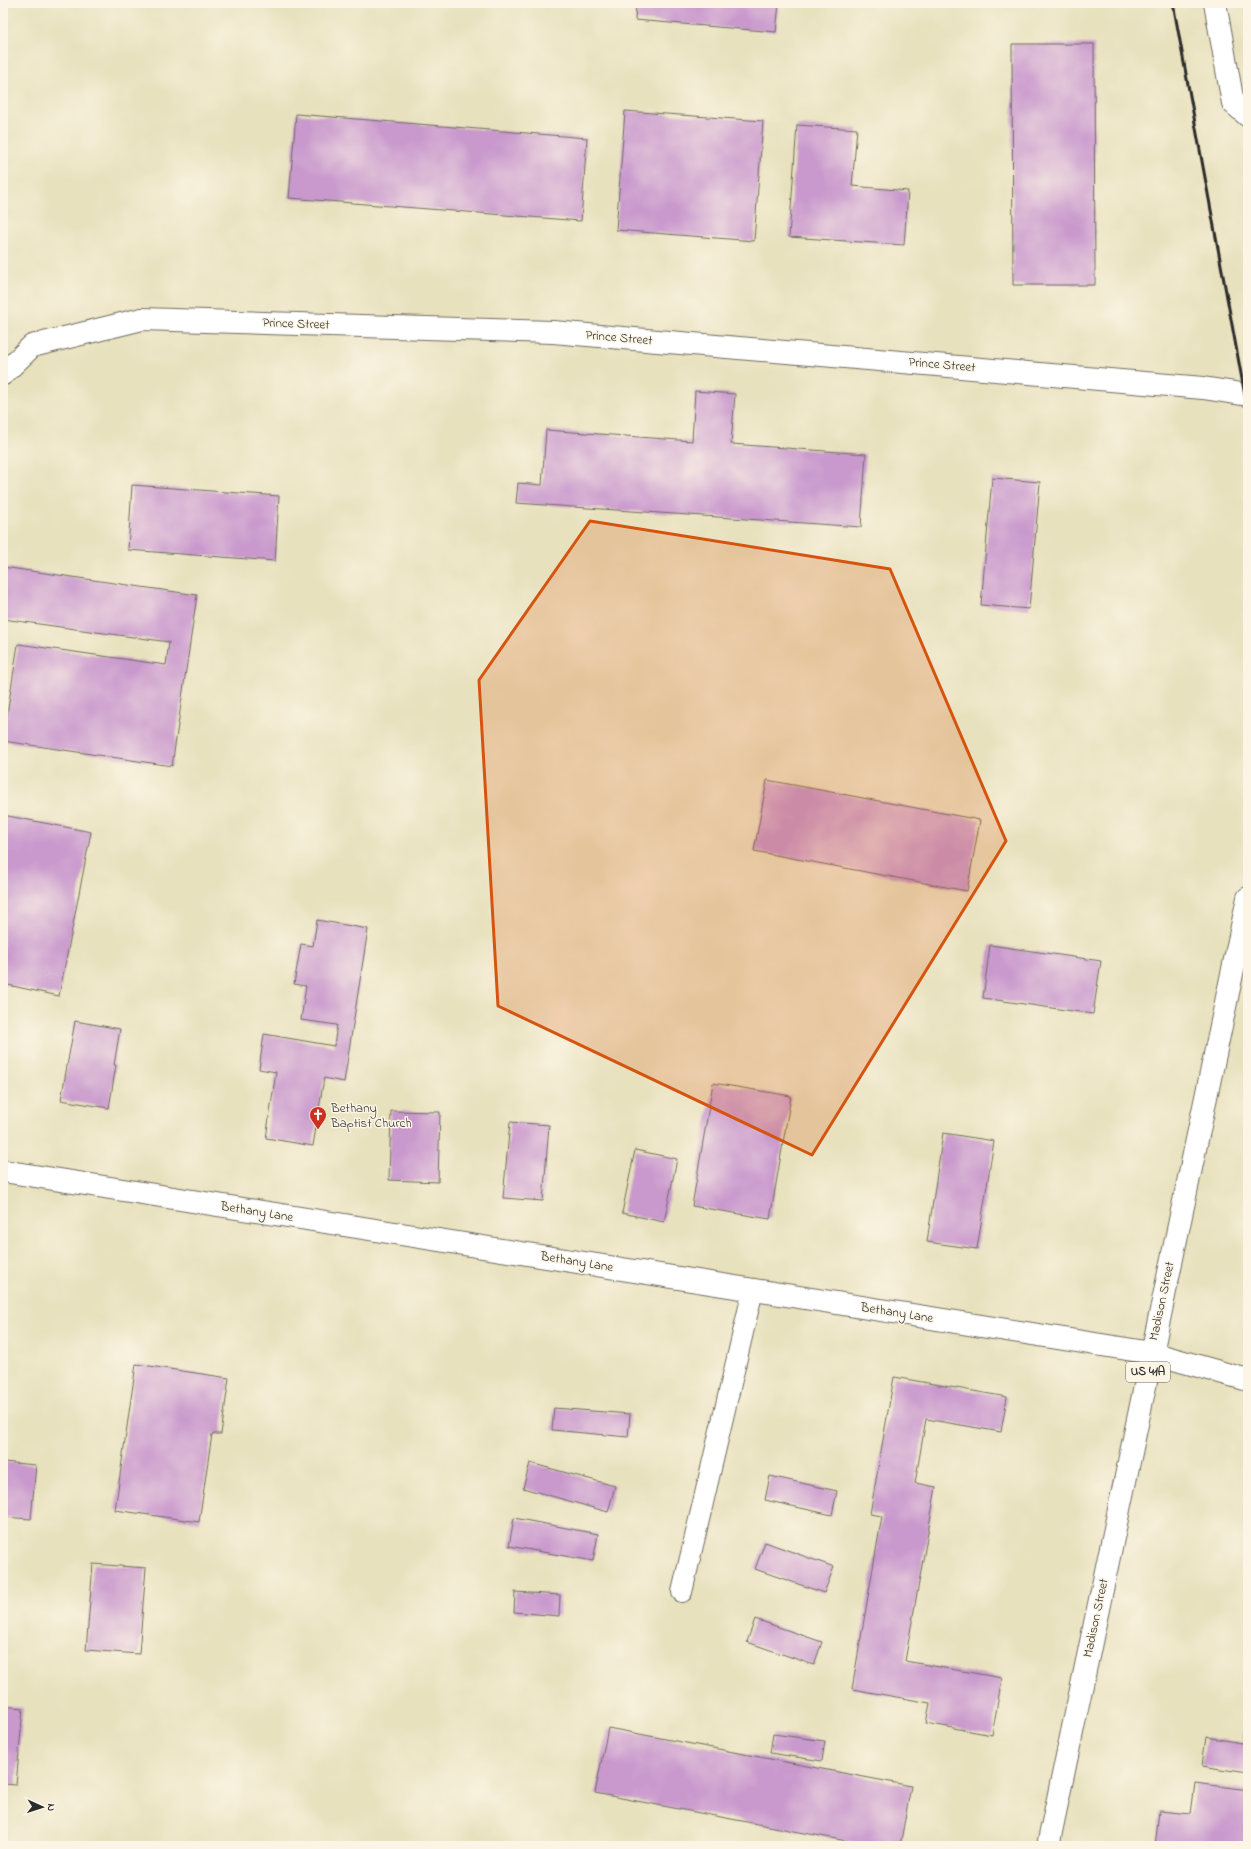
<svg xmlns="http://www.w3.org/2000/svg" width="1251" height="1849" font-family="'Indie Flower',sans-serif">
	<rect width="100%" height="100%" fill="#fcf5e5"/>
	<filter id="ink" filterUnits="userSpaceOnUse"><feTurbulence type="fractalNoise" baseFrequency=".025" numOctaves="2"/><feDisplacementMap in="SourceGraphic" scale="8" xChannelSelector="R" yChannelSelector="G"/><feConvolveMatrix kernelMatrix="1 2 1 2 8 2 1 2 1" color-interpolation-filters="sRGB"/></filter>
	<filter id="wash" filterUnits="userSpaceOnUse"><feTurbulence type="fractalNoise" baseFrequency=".012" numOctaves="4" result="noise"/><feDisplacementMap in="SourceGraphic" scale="16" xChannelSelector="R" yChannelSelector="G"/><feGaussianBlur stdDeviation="0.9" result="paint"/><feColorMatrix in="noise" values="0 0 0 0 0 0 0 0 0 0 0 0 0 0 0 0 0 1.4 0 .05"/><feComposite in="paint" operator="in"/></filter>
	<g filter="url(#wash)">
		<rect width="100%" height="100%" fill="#e8e1be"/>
		<g id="blocks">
			<path fill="#c999cd" d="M636 3H779L776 32 635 20Z
				M1012 44H1094L1095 285H1013Z
				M625 111 763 121 754 241 616 230Z
				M296 114 587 138 581 221 289 198Z
				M797 125 857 129 852 186 908 191 904 245 789 237Z
				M695 391 735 394 731 444 866 454 861 527 516 503 518 483 542 485 546 430 692 441Z
				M992 478 1040 482 1029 609 981 605Z
				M132 485 279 496 275 561 128 550Z
				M3 567 197 595 172 766 3 741 18 644 166 665 169 642 3 619Z
				M767 780 980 820 967 891 754 851Z
				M3 815 91 832 59 996 3 984Z
				M317 920 368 929 344 1082 324 1078 313 1146 266 1138 276 1072 259 1069 264 1034 334 1046 337 1025 301 1020 306 986 294 984 301 944 313 946Z
				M990 945 1101 961 1093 1014 983 998Z
				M75 1021 120 1029 114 1065H116L109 1108 61 1100Z
				M713 1083 791 1096 770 1219 692 1206Z
				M391 1111 440 1112 438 1182 389 1180Z
				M510 1122 549 1125 543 1201 503 1198Z
				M943 1133 994 1141 977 1249 927 1242Z
				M635 1150 677 1159 664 1222 622 1213Z
				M136 1364 229 1378 221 1434H212L199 1522 115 1510Z
				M894 1377 1007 1397 1001 1432 926 1419 915 1483 936 1487 905 1661 1002 1678 992 1735 926 1723 930 1703 852 1689 882 1516 870 1514Z
				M554 1408 630 1414 628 1437 552 1430Z
				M3 1462 36 1465 31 1519 3 1517Z
				M530 1463 615 1486 608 1512 523 1488Z
				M770 1476 837 1491 832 1515 765 1500Z
				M514 1518 598 1534 593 1561 509 1546Z
				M765 1542 834 1567 824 1593 755 1569Z
				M93 1564 146 1568 139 1654 86 1650Z
				M515 1592 560 1595 559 1616 514 1612Z
				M755 1619 822 1642 814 1665 747 1642Z
				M3 1706 23 1708 16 1785 3 1784Z
				M1247 1709 1248 1773 1202 1766 1206 1737 1242 1743Z
				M608 1728 911 1786 900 1846H873L595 1793Z
				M773 1734 825 1741 822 1761 770 1753Z
				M1195 1783 1248 1790V1846H1155L1159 1811 1191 1814Z"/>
		</g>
	</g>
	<g filter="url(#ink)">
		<use href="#blocks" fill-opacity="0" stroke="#6d6b5e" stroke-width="1"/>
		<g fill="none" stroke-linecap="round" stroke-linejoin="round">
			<defs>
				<path id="lane" d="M682 1592 753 1290"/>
				<path id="street" d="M1215 3 1233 103 1248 116
					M3 374 32 346 142 319 553 332 1203 388 1248 395"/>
				<path id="secondary" d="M3 1171 1152 1353 1248 1380"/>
				<path id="primary" d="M1048 1846 1248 898"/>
			</defs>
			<use href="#lane" stroke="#6d6b5e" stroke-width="22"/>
			<use href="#street" stroke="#6d6b5e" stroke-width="24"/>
			<use href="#secondary" stroke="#6d6b5e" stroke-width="24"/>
			<use href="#primary" stroke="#6d6b5e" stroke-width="24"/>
			<use href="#lane" stroke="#fff" stroke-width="20"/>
			<use href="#street" stroke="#fff" stroke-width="22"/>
			<use href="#secondary" stroke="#fff" stroke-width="22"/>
			<use href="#primary" stroke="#fff" stroke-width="22"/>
			<path stroke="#2b2b2b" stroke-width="3" d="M1173 3 1248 412"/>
		</g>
	</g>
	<path fill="#d5540f" fill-opacity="0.2" stroke="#d5540f" stroke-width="3" stroke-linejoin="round" d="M590 521 890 569 1006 841 812 1155 498 1006 479 680Z"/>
	<defs>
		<symbol id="church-pin" viewBox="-11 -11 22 30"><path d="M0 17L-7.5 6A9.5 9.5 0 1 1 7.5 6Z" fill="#c8321e" stroke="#fcf5e5"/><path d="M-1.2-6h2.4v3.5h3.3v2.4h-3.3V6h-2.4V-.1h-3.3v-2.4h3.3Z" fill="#fff"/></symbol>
	</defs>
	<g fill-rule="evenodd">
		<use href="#church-pin" x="308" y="1105" width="20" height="27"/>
	</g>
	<g text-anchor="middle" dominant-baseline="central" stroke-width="3" stroke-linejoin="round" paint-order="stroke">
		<rect fill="#fcf5e5" stroke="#6a6863" stroke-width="1" x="1126" y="1362" width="44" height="20" rx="3"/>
		<g font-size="12" font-weight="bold" fill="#2b2b2b">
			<text x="1148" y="1372">US 41A</text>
		</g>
		<g font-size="13" fill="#2b2b2b" stroke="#fcf5e5">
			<text transform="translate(296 324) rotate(2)">Prince Street</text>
			<text transform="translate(619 338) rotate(5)">Prince Street</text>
			<text transform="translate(942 365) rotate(5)">Prince Street</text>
			<text transform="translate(257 1212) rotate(9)">Bethany Lane</text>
			<text transform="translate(577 1262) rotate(9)">Bethany Lane</text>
			<text transform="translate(1162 1301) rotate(-78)">Madison Street</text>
			<text transform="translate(897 1313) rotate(9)">Bethany Lane</text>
			<text transform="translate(1096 1618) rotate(-78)">Madison Street</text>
		</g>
		<g font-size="13" fill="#2b2b2b" stroke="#fcf5e5" text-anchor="start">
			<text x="331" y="1108">Bethany<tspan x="331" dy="15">Baptist Church</tspan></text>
		</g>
	</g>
	<rect width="1251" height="1849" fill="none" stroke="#fcf5e5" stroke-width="16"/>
	<g transform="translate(42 1807) rotate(93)" stroke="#fcf5e5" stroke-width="3" paint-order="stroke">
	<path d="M0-3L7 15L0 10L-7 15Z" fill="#2b2b2b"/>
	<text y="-6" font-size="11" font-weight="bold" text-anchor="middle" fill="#2b2b2b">N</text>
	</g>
</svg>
